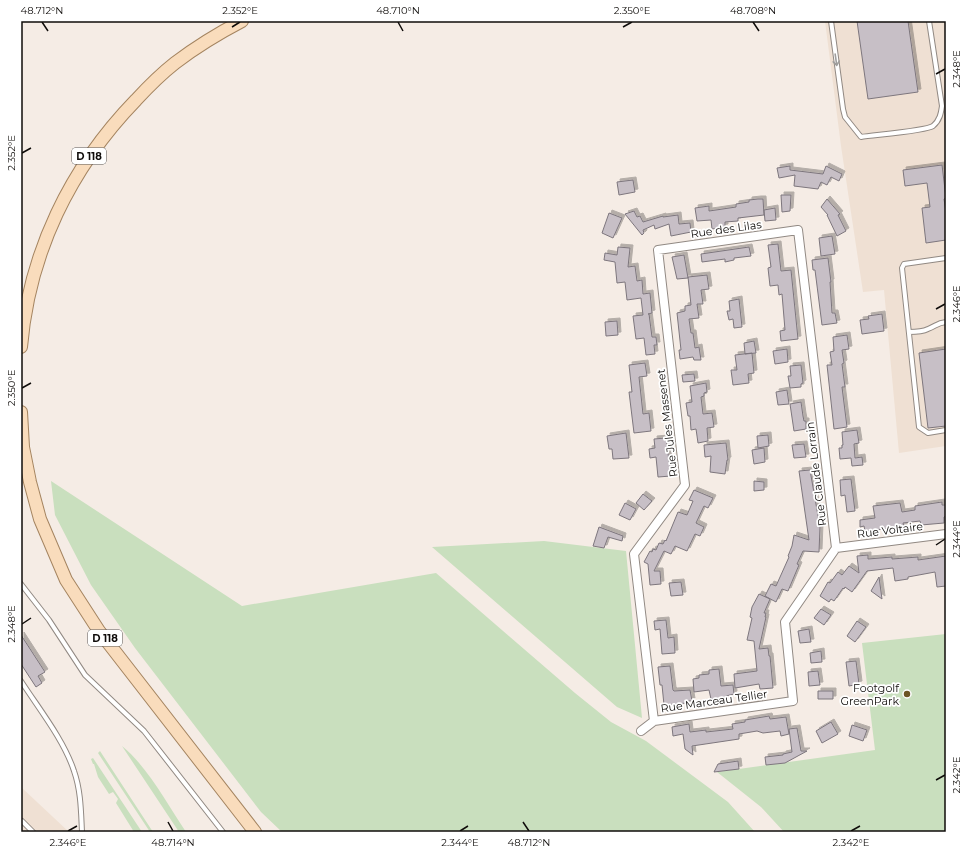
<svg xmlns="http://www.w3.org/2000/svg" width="967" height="853" font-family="Montserrat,sans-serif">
	<defs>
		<filter id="shadow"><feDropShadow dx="3" dy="-3" stdDeviation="0" flood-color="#0004"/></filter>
	</defs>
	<rect width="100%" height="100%" fill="#f5ece5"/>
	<path fill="#efe0d3" d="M825 21H946V446L899 453 884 290 863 292 841 146Z
		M21 787 69 832H21Z"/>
	<path fill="#c9dfbe" d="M51 481 242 606 436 573 575 693 611 722 646 741 728 802 755 832H282L261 812 135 648 91 585 55 515Z
		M544 541 626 551 642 718 617 707 432 547Z
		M946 634V832H784L761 807 717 772 875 750 862 643Z
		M122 746C147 766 168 805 186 832H179Z
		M100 751 153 832H150L98 753Z
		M93 758 142 832H134L116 803 118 799 113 792 109 794 98 777 94 764H93L91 759Z"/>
	<path fill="#c7bfc6" stroke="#7d767d" filter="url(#shadow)" d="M857 21H908L918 92 868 99Z
		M942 165 946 198 944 199 946 212V240L926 243 922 208 930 207 927 183 905 186 903 170Z
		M790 166V170L823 174 826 166 842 174 839 181 831 177 827 185 821 182 818 189 794 186 795 175 779 178 777 168Z
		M633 180 635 192 619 195 617 182Z
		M781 195H791L790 211 782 212Z
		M758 199H763L764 215 738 218V221L725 222V227L712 229 711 220 697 221 695 208 709 206V211L716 210 736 207V204L749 202V200Z
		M827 199 840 214 838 215 846 231 837 236 827 215H828L821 207Z
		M775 208 776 220 765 221 764 210Z
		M634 211 637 217 640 216 643 222 663 216V217L678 215 679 224 690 223 691 232 671 236 669 224 655 229 654 225 643 230 644 233 642 235 625 214Z
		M609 213 622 218 613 238 602 233Z
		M832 236 835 254 821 256 819 238Z
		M778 244 781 271 791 270 798 339 781 341 780 331 785 330 782 294 779 295 778 285 770 286 768 268 771 267 768 245Z
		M618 247 630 248 628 267 635 266 637 281 642 280 643 294 650 293 652 313 648 314H649L652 337H656L657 345H654L655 354 646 355 644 338 636 339 633 316 643 315 641 298 627 300 625 282 617 283 615 262 604 260 605 253 617 255Z
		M749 247 751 256 734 258V260L725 262V259L702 262 701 254Z
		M684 255 688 278 677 279 672 257Z
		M828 258 831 282H830L832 313H835L837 323 822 325 815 270H813L812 260Z
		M707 275 709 289 701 290 703 304H697L699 318 689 319 691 333H693L695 348 699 347 701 360H694L693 357 680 359 679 350H681L677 313 685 311V306L691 305 688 277Z
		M739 299 742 327 734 328 733 319 729 320 727 311H730L729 301Z
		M882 314 884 331 862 334 860 320 869 319 868 316Z
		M617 321 618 335 606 336 605 322Z
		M847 335 849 349 842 350 844 363 842 364 845 387H842L847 427 834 429 827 365H832L830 352 834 351 833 337Z
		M754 341 756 353 745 354 744 343Z
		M787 349 788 362 775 364 773 351Z
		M946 349V426L928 428 919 353Z
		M752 353 754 373 748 374 749 383 733 385 731 370H737L735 355Z
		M645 363 647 376 639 377 643 414 649 413 651 431 634 433 629 392H632L629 365Z
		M801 365 803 383 801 384V387L790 388 788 376H791L790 366Z
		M694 374 695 381 683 382 682 375Z
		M706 383 707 392 704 393V396L701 397 703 414 712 413 714 427 707 428 708 441 698 443 696 429 691 430 690 416H688L686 403 692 402 690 386Z
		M787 390 789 404 778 405 776 392Z
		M801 402 803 416 804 421H806V429L794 431 790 404Z
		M857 430 859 443 854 444 855 458 862 457 863 465 852 466 851 458 840 459 839 448H842V445H843L842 432Z
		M626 433 629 458 613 459 612 449H609L607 436Z
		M768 435 769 446 758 448 757 436Z
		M666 438 671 476 658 477 656 457 650 458 649 449 655 448 654 439Z
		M726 443 728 460H727L725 474 710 472 711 456 705 457 704 445Z
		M804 444 806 457 794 458 792 445Z
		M764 448 765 462 754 464 752 450Z
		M810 470 820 527 819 552 803 551 797 564 799 565 788 591 782 589 776 602 765 596 771 584 776 586 789 557 788 556 792 546 794 535 809 540 799 471Z
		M851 479 855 511 847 512 845 495 841 496 840 480Z
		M754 481 764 482V490L754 491Z
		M694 490 713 498 708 508 704 506 696 523 704 527 700 536 695 534 687 551 675 546 671 554 664 551 654 571H660L661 584 650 585 648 564 644 562 650 551 652 552 653 549 656 550 659 543 663 544 665 540 666 541 678 512 687 515 693 501 689 500Z
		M643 494 652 501 644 510 636 503Z
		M942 502V505H946V516L944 517V523L921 525 920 521 903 523 904 527 865 531 864 526 860 527V520L875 518 873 506 900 503 902 512 915 510V506Z
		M625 503 636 509 630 520 619 515Z
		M599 527 623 536 622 541 608 537 604 548 593 546Z
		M868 555V559L892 557V559L918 557V560L946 556V586L937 587 935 572 908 577V579L895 581 893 568 867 571 852 592 845 587 844 589 843 588 834 601 831 599 829 602 820 596 828 582 830 583 838 572 842 575 849 566 859 573 857 556Z
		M879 577 882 599 871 591Z
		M681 582 683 595 671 596 669 583Z
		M759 594 770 599 764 613H766L765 617H766L759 649 768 648 769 656H770L773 688 760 689 759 684 735 688 734 674 757 671 754 641 747 640 752 618 750 617 752 607Z
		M821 609 831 615 824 625 814 618Z
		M666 620 668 638 674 637 675 653 662 654 660 629 655 630 654 621Z
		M857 621 866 627 855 642 847 636Z
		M809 629 811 642 800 643 798 631Z
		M21 635 45 672 38 676 42 683 36 687 21 664Z
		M821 651 822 662 811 663 810 653Z
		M856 661 859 684 849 686 846 662Z
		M670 666 673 690 674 691 690 690 692 701H687V703L664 705 662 685H660L658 667Z
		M719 669 721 686 733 685 734 694 726 696V698L711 699 709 690 694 692 693 679 699 678V675L709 674V670Z
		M818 671 820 685 809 686 808 672Z
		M818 691H833V699H818Z
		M769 716 770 719 786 717 789 734 781 736 780 731 763 733 757 731 739 734V739L692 746 693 755 685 749 683 734 673 736 672 727 689 724 690 732 706 730V732L733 729 732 724 745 722V720Z
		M831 722 838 734 822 743 816 731Z
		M852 725 867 730 863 741 849 736Z
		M797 728 801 751H807L785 763 766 765 765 757 783 755V754L792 752 789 729Z
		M738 761 739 769 714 772 718 764Z"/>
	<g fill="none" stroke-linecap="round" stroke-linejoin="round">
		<defs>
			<path id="service" d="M831 21 843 109 845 117 861 137C873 135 926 131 933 126 940 120 941 113 942 106L929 21
				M946 258 904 264 902 268 919 427 928 433 946 430
				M909 332C915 332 922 332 928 329 936 326 937 323 946 322
				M21 584 49 620 85 675 144 731 223 832
				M21 681C39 709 64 740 74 771 81 791 81 812 82 832
				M22 821 33 832"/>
			<path id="minor" d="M836 548 946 534
				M641 731 654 721 793 701 785 622 836 548 798 230 658 250 685 485 634 554 654 721"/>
			<path id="primary" d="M21 347C29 253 70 168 136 100 148 87 161 74 175 63 196 47 219 33 242 21
				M21 412 23 447 30 482 40 519 66 580 99 631 255 832"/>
		</defs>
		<use href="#service" stroke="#918983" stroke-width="6"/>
		<use href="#minor" stroke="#918983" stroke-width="10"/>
		<use href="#primary" stroke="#a48460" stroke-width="14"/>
		<use href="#service" stroke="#fff" stroke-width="4"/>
		<use href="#minor" stroke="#fff" stroke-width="8"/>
		<use href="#primary" stroke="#f9dcbc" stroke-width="12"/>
	</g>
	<defs><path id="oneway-shaft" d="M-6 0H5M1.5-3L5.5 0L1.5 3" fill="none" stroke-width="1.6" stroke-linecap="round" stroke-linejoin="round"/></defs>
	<use stroke="#9f9e9d" href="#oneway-shaft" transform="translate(836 60) rotate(82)"/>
	<path fill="none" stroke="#0f0c0a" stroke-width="1.5" d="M42 22 48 31M398 22 403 31M753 22 759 31M232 27 240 22M623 27 632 22M936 74 945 69M22 153 31 148M936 309 945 304M22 388 31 383M936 545 945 539M22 624 31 618M936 780 945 775M168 822 173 831M523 822 529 831M68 831 77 826M460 831 468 826M851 831 860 826"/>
	<circle fill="#6d5425" stroke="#fff" stroke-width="1.5" cx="907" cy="694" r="4"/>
	<g text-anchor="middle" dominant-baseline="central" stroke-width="3.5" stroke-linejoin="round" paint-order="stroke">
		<g fill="#fff" stroke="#575554" stroke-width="1">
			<rect x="72" y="148" width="34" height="16" rx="3"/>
			<rect x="88" y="630" width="34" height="16" rx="3"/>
		</g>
		<g font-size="10" font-weight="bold" fill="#0f0c0a">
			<text x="89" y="156">D 118</text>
			<text x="105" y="638">D 118</text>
		</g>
		<g font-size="11" fill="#0f0c0a" stroke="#fff">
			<text transform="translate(726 229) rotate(-8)">Rue des Lilas</text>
			<text transform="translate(667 423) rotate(-97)">Rue Jules Massenet</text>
			<text transform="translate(816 474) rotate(-97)">Rue Claude Lorrain</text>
			<text transform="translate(890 530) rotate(-7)">Rue Voltaire</text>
			<text transform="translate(714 701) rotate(-8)">Rue Marceau Tellier</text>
		</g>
		<g font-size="11" fill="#0f0c0a" stroke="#fff" text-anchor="end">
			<text x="899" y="688">Footgolf<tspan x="899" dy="13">GreenPark</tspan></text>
		</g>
	</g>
	<rect width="967" height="853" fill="none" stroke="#ffffff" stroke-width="44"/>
	<rect x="22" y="22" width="923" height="809" fill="none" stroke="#0f0c0a" stroke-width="1.5"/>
	<g font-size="10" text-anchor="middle" fill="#0f0c0a">
		<text x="42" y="14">48.712°N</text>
		<text x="240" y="14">2.352°E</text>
		<text x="398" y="14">48.710°N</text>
		<text x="632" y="14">2.350°E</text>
		<text x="753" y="14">48.708°N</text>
		<text transform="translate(956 69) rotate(-90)" y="4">2.348°E</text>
		<text transform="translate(11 153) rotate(-90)" y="4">2.352°E</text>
		<text transform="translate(956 304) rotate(-90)" y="4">2.346°E</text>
		<text transform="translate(11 388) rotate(-90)" y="4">2.350°E</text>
		<text transform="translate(956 539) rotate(-90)" y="4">2.344°E</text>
		<text transform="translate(11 624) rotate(-90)" y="4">2.348°E</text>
		<text transform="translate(956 775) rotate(-90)" y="4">2.342°E</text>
		<text x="68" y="846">2.346°E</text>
		<text x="173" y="846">48.714°N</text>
		<text x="460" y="846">2.344°E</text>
		<text x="529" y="846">48.712°N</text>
		<text x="851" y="846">2.342°E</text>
	</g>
</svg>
